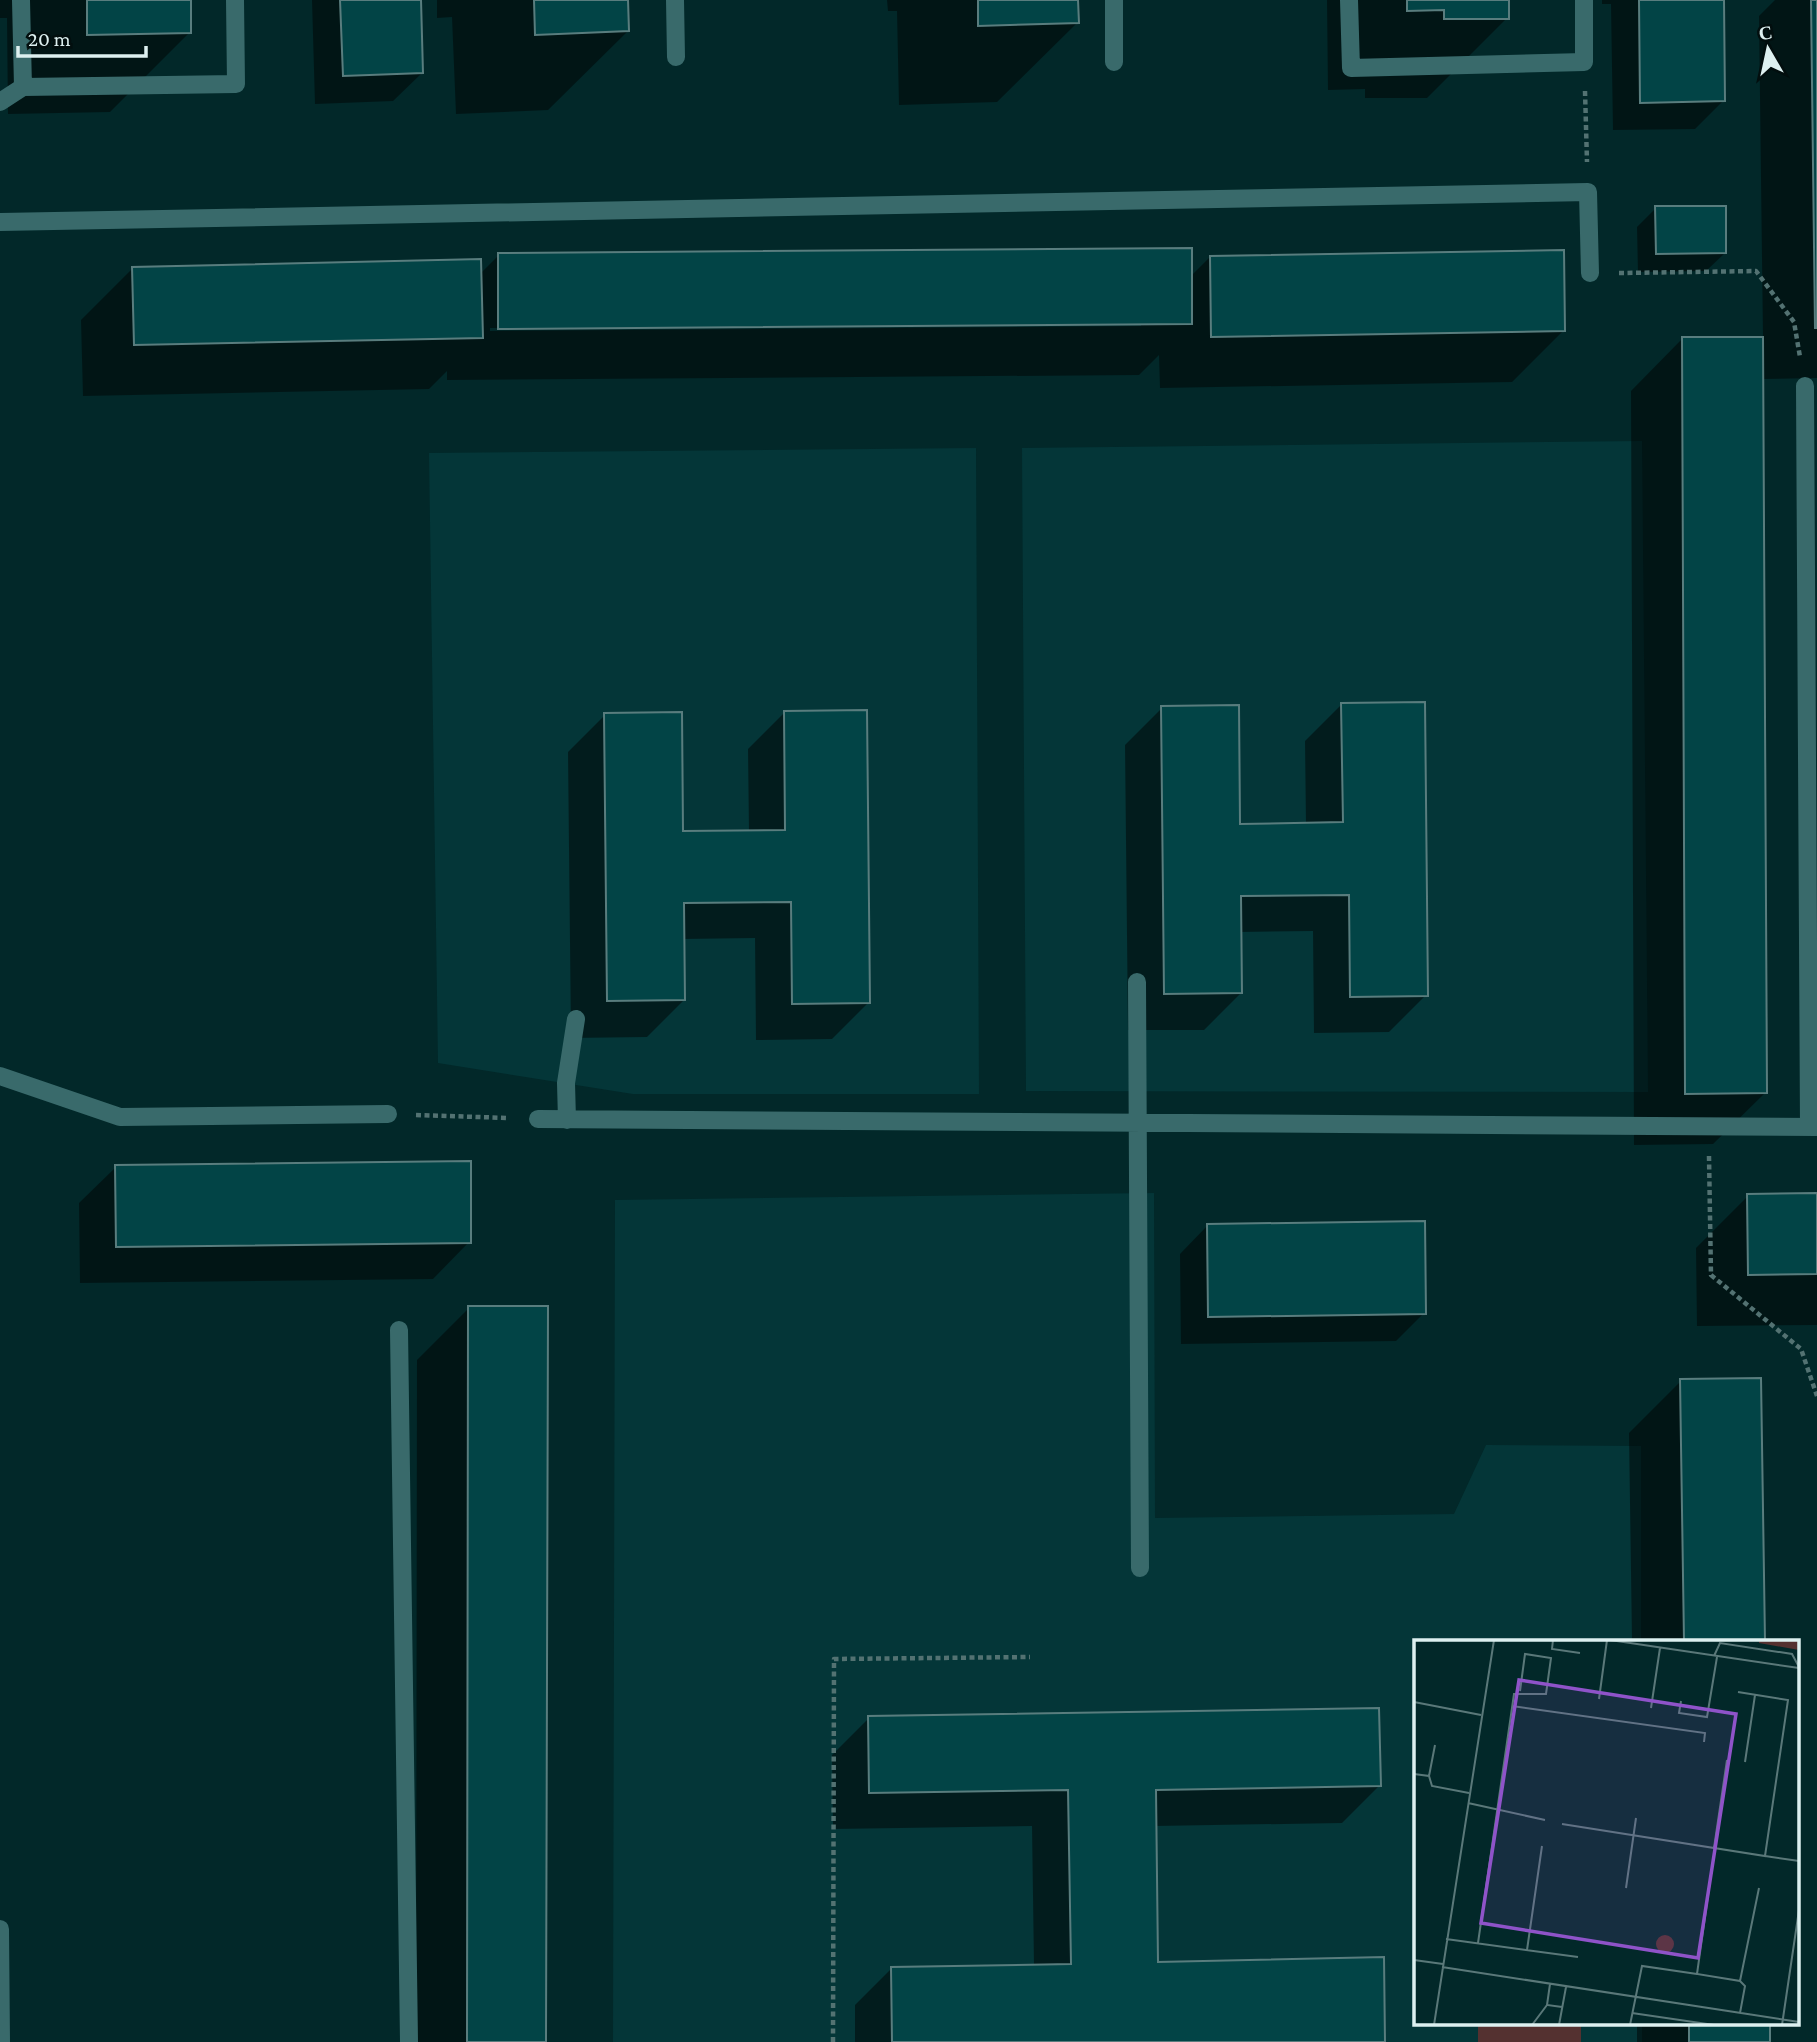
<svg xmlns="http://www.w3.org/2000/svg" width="1817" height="2042" font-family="'Crimson Pro',serif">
	<rect width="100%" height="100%" fill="#022829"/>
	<path fill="#043638" d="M1642 441 1648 1092 1026 1091 1022 448Z
		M976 448 979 1094H633L438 1063 429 453Z
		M1154 1193 1155 1518 1454 1514 1486 1445 1641 1446V1641H1416V2023H1642V2042H613L615 1200Z"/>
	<path fill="#543130" d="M1478 2023H1581V2042H1478Z"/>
	<path fill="#0007" fill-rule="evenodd" d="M0 0H189L190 32 110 112 8 114 7 18H0Z
		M312 0H420L422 73 393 101 315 104Z
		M437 0H627L628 31 548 110 456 114 452 17 437 18Z
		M887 0H1076L1077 23 997 102 899 105 897 11H888Z
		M1327 0H1507V18L1427 98H1365V89L1328 90Z
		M1602 0H1722L1723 101 1695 129 1613 130 1611 4H1602Z
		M1775 0H1817V378L1762 379 1765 1093 1713 1144 1634 1145 1631 391 1682 339 1763 338 1759 16Z
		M1656 208 1725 253 1706 271 1638 272 1637 227Z
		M499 255 1190 277 1210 257 1563 331 1512 382 1160 388 1159 355 1139 375 447 380V371L429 389 83 396 81 320 133 268 480 274ZM1141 323V326L490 331V328Z
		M1342 704 1426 995 1389 1032 1314 1033 1313 931 1240 932 1241 993 1204 1030H1128L1125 745 1162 708 1239 825H1306L1305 741Z
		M785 712 869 1002 832 1039 756 1040 755 938 683 939 684 1000 647 1037 571 1038 568 752 605 715 681 832H749L748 749Z
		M116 1167 469 1242 433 1279 80 1283 79 1203Z
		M1817 1195V1325L1697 1326 1696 1248 1748 1196Z
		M1208 1225 1424 1313 1396 1341 1181 1344 1180 1254Z
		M469 1308 544 2042H416L417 1360Z
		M1759 1380 1763 1641H1632L1629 1433 1681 1381Z
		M869 1718 1379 1786 1342 1823 1155 1826 1157 1963 1383 2042H855V2005L892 1968 1034 1966 1032 1826 833 1829 832 1755Z
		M1637 2023H1768L1769 2042H1637Z"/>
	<path fill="#024446" stroke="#597d7e" stroke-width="2" d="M87 0H191V33L87 35Z
		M340 0H421L423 73 343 76Z
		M534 0H628L629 31 535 35Z
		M978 0H1078L1079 23 978 26Z
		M1407 0H1509V19H1444V10L1407 11Z
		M1639 0H1724L1725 101 1640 103Z
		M1811 0H1817V328H1815Z
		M1655 206H1726V253L1656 254Z
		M1192 248V324L498 329V253Z
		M1564 250 1565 331 1211 337 1210 256Z
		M481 259 483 338 134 345 132 267Z
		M1682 337H1763L1767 1093 1685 1094Z
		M1425 702 1428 996 1350 997 1349 895 1241 896 1242 993 1164 994 1161 706 1239 705 1240 824 1343 822 1341 703Z
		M867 710 870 1003 792 1004 791 902 684 903 685 1000 607 1001 604 713 682 712 683 831 785 830 784 711Z
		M471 1161V1243L116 1247 115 1165Z
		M1817 1193V1274L1748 1275 1747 1194Z
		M1425 1221 1426 1314 1208 1317 1207 1224Z
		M468 1306H548L546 2042H467Z
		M1761 1378 1765 1641H1684L1680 1379Z
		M1379 1708 1381 1786 1156 1790 1158 1962 1384 1957 1385 2042H892L891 1967 1071 1964 1068 1790 869 1793 868 1716Z
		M1689 2023H1770V2042H1689Z"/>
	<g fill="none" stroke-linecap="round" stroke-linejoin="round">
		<path stroke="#537272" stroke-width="4.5" stroke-dasharray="5 3.5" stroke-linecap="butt" d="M1585 91 1587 162
			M1619 273 1756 271 1794 322 1800 357
			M416 1115 509 1118
			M1709 1156 1711 1275 1801 1349 1817 1396
			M833 2042 834 1659 1030 1657"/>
		<path stroke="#396a6b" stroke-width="18" d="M21 0 23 87
			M675 0 676 57
			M1114 0V62
			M1349 0 1351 68 1584 62V0
			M0 102 23 87 236 84 235 0
			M0 222 1588 192 1590 273
			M1805 386 1809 1127
			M1137 982 1140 1568
			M0 1076 120 1117 388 1114
			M538 1119 1817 1127
			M567 1120 566 1083 576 1019
			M399 1330 409 2042
			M0 1929 1 2042"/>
	</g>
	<g transform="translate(1414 1640)">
		<rect width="385" height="385" fill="#022829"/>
		<path d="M242 304a9 9 0 1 1 18 0a9 9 0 1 1-18 0Z" fill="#543130"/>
		<path d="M345 0H385V10L345 3Z" fill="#543130"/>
		<path fill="none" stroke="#5a7879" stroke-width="2" d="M139 0 138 9 166 13M196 0 385 28M300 16 306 3 378 14 385 27M185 59 193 0M267 61 265 73 293 77 303 17M0 62 67 75M98 66 291 93 290 102M237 68 246 8M331 122 341 55M0 134 15 136 18 146 55 153M15 136 21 105M54 163 131 180M148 184 351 216 374 60 324 52M300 208 313 120M351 216 385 221M296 241 283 334 326 341 331 346 326 373M212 248 222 178M32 299 164 317M64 303 100 54H132L137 18 111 14 106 51M113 310 128 206M0 320 29 324M28 327 385 382M326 341 345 248M136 344 133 365 148 367M218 373 300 385M20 385 80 0M118 385 133 365M145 385 152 347M216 385 228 326 283 334M368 385 385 270"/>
		<path fill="#8f53c9" fill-opacity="0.15" stroke="#8f53c9" stroke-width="3.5" d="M105 40 322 74 284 318 67 283Z"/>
		<rect width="385" height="385" fill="none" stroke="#ddf0f0" stroke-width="3.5"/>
	</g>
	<g transform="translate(1768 49) rotate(351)" stroke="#020e0e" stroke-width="5" paint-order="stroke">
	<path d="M0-5L12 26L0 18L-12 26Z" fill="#ddf0f0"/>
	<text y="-10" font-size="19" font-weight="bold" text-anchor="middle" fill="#ddf0f0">С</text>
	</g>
	<path d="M18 46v10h128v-10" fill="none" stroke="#ddf0f0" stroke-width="3.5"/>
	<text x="28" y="46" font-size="21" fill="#ddf0f0" stroke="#020e0e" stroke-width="5" paint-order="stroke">20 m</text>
</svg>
